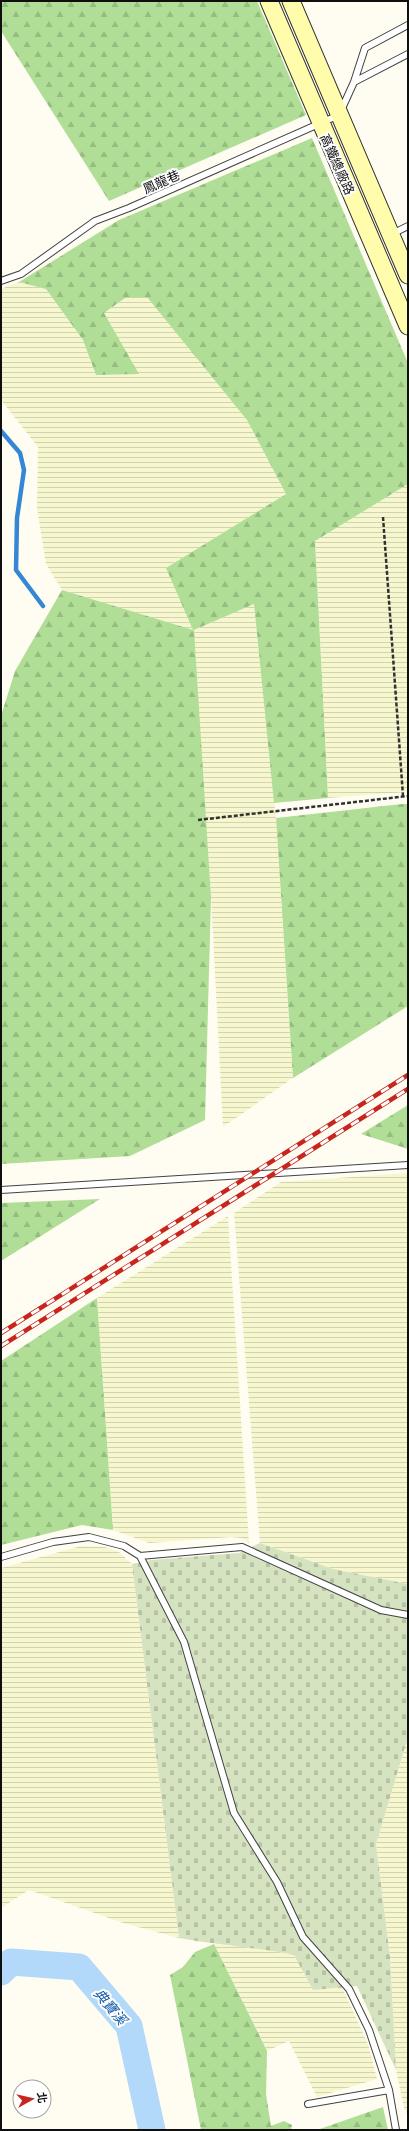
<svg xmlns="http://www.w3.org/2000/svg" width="409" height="2131" font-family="Georgia,'Noto Sans TC',serif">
	<defs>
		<pattern id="farmland-rules" width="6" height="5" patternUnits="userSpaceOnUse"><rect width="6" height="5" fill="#f7f7cf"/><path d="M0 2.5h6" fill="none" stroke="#d3d3b1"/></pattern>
		<pattern id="forest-firs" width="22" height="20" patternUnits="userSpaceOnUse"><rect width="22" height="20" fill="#b0de96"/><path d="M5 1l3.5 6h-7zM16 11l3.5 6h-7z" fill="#96bd80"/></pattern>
		<pattern id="cemetery-stones" width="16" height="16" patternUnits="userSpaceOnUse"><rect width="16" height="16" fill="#d5e3c0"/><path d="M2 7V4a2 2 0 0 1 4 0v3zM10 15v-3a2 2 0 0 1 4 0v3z" fill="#b6c2a4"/></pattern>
	</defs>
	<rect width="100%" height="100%" fill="#fffdf1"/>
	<path fill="url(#farmland-rules)" d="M19 282 46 289 83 340 96 375 104 313 125 298 147 296 247 420 286 494 166 568 194 630 254 604 276 818 293 1078 223 1127 211 897 193 631 62 590 46 564 37 508 38 447 1 400V289Z
		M408 484V792L328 798 315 541Z
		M408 1173V1584L333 1569 260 1543 234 1213 281 1182Z
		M228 1216 249 1543 241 1538 231 1537 149 1543 113 1530 97 1298Z
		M81 1546 105 1547 119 1552 132 1564 179 1938 123 1923 29 1890 1 1908V1568Z
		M408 1737V2115L404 2108 396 2070 390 1957 376 1844Z
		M214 1944 257 1948 294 1955 313 1990 342 1987 368 2044 377 2079 317 2097 289 2041 267 2051Z"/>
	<path fill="url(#forest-firs)" d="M1 1H257L306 115 109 201 1 31Z
		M312 138 408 363V484L315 541 328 798 274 803 254 604 194 630 211 897 205 1120 130 1156 1 1164V716L15 671 62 590 193 630 166 568 286 494 247 420 147 297 125 298 104 313 139 374 96 375 83 340 46 289 19 282 119 220Z
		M402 804H408V1006L293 1078 276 818Z
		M408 1105V1149L361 1134Z
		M100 1199 1 1261V1203Z
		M97 1298 113 1530 82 1525 1 1545V1361Z
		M214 1944 267 2051 266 2094 271 2126 284 2121 292 2125 291 2130H201L170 1975 183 1967 195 1952Z
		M383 2107 388 2130H317Z"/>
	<path fill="url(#cemetery-stones)" d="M260 1543 333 1569 408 1584V1737L376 1844 390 1957 396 2070 357 1986 313 1990 294 1955C256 1947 217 1945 179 1938L132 1564 151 1560 239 1553Z"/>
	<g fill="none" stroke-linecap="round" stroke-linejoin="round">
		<path stroke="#3587d5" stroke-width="4.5" d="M1 431 20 453 24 470 17 518 16 570 43 606"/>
		<path stroke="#b3d9fa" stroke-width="27" d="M1 1972 11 1962 79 1967 129 2026 152 2130"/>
		<defs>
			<path id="lane" d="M354 82 365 48 408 25
				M392 234 408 226
				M1 281 21 274 95 221 129 208 339 115 354 82 408 54
				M1 1190 408 1165
				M140 1556 242 1547 381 1610 408 1615
				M1 1557 53 1542 89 1537 124 1546 140 1556 184 1642 234 1813 277 1882 303 1937 349 1989 369 2030 389 2090 396 2130
				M308 2104 389 2090"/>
			<path id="secondary" d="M269 1 408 326
				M291 1 408 275"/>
		</defs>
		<use href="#lane" stroke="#424242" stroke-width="8"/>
		<use href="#secondary" stroke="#313131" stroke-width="19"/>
		<path stroke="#313131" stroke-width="2.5" stroke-dasharray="4 2" stroke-linecap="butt" d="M383 517 403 796
			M198 820 408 796"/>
		<use href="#lane" stroke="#fff" stroke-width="6"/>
		<use href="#secondary" stroke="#fffdac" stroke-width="17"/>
		<defs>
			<path id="rail" d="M1 1333 408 1075
				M1 1346 408 1089"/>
		</defs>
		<use href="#rail" stroke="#c8251e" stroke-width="4.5"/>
		<use href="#rail" stroke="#fff" stroke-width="3" stroke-dasharray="9" stroke-linecap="butt"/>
	</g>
	<g text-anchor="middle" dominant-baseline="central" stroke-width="4" stroke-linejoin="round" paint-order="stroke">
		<g font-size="13" fill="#0f0f0f" stroke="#fff">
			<text transform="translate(338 164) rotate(66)">高鐵總廠路</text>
			<text transform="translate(161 181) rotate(-24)">鳳龍巷</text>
		</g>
		<g font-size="14" font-style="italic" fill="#1059a9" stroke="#fff">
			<text transform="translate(111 2006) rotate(50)">典寶溪</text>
		</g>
	</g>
	<rect width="409" height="2131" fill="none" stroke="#0f0f0f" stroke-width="4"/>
	<g transform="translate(32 2099) rotate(82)"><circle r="19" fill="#ffffff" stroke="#9f9f9f"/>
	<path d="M0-3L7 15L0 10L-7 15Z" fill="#c8251e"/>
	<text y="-6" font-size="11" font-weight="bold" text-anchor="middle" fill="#0f0f0f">北</text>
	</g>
</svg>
